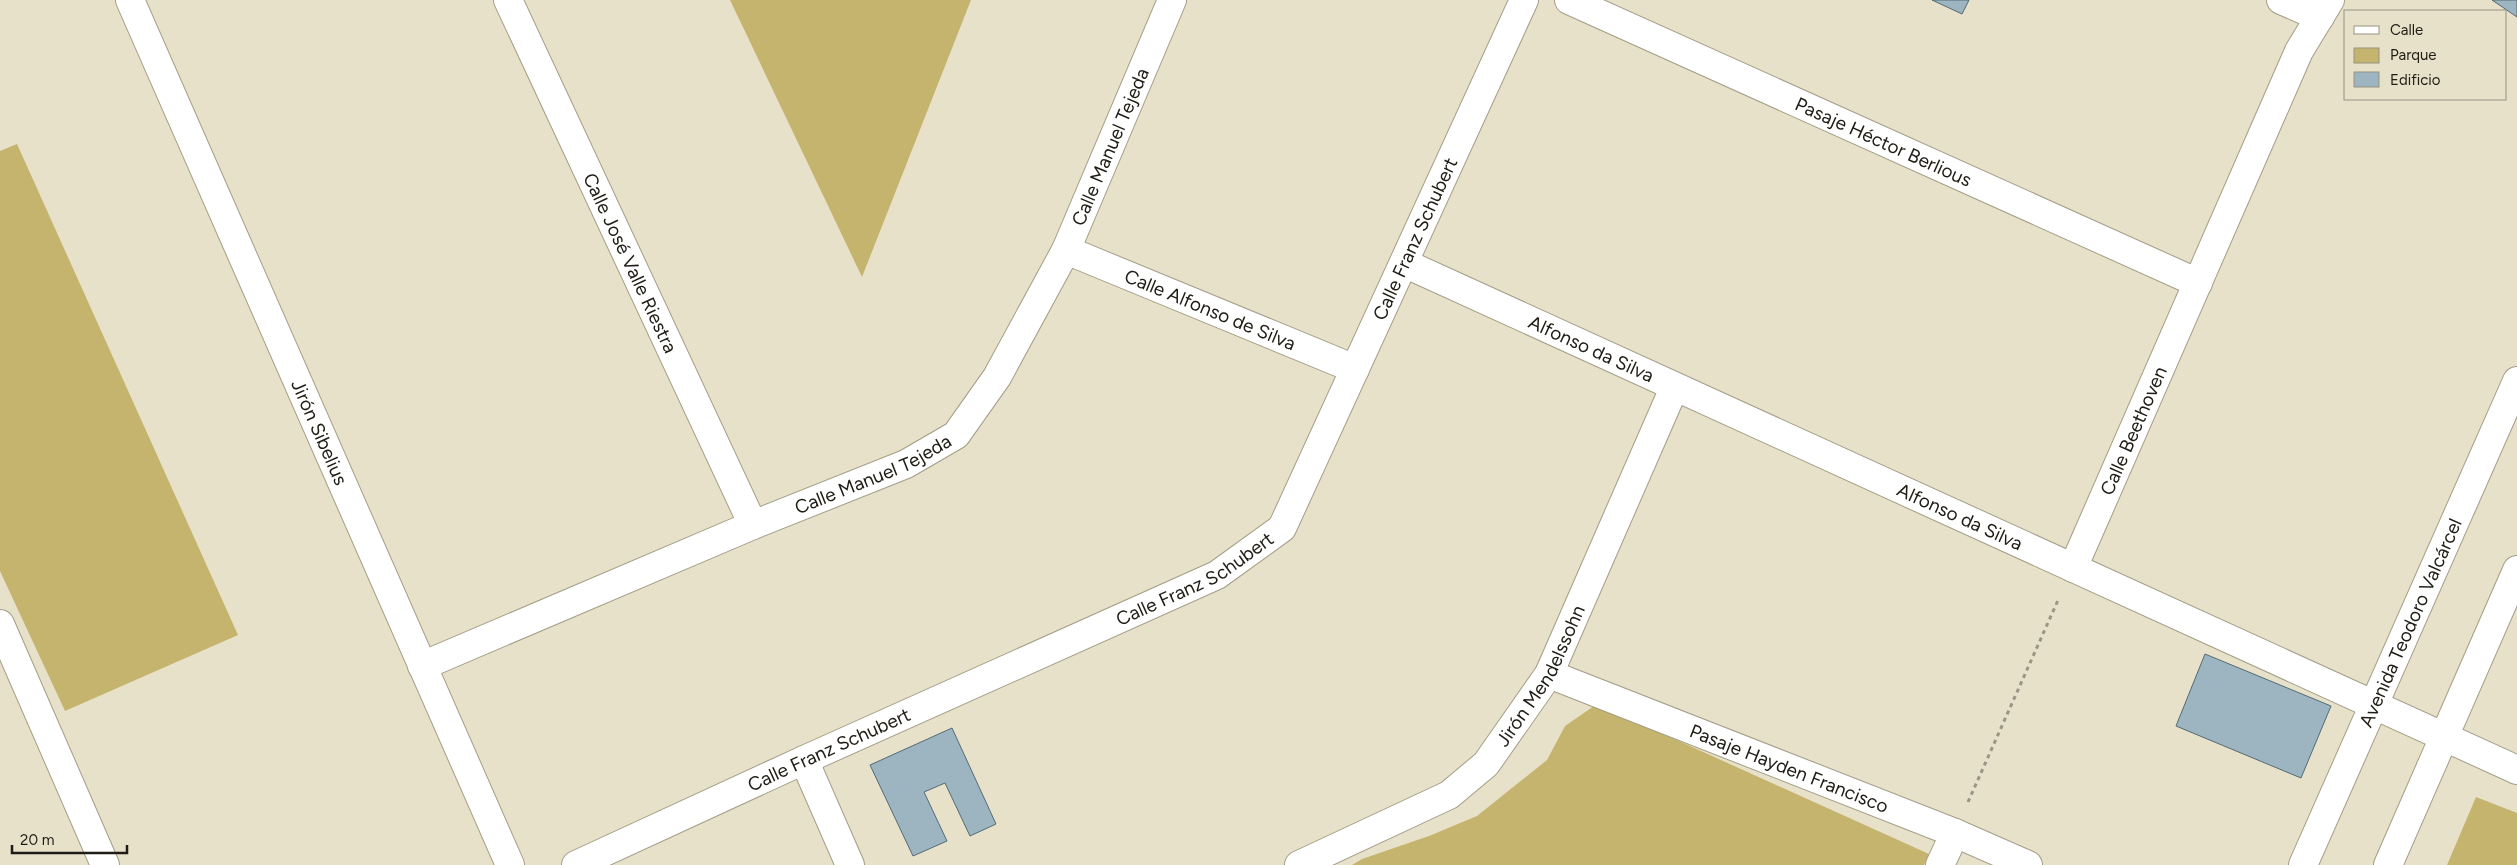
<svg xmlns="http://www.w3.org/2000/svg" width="2517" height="865" font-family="Figtree,sans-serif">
	<rect width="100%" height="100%" fill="#e7e1ca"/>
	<path fill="#c5b46d" d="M730 0H971L862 277Z
		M17 144 238 635 65 711 0 571V151Z
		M1597 704 1929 854 1924 865H1352L1362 859 1429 836 1477 816 1547 760 1565 726Z
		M2476 797 2517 813V865H2447Z"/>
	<path fill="#9cb5c0" stroke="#536a75" d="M1932 0H1969L1962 14Z
		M2492 0H2517V17Z
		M2205 654 2331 706 2301 778 2176 726Z
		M952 728 996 824 970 836 945 783 924 792 947 841 913 856 870 765Z"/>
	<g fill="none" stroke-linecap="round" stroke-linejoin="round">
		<defs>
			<g id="minor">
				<path id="s1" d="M130 0 510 865"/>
				<path id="s2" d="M508 0 753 525"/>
				<path id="s3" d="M1569 0 2198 283"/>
				<path d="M2281 0 2320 17"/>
				<path id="s4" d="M1066 250 1355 369"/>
				<path id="s5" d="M1404 263 2517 770"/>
				<path id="s6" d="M2073 568 2299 51 2330 0"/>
				<path d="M0 624 105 865"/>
				<path id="s7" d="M422 666 753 525 906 464 956 435 997 377 1066 250 1172 0"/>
				<path id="s8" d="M1549 674 1955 833 2028 865"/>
				<path d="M804 760 850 865"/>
				<path id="s9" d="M576 865 804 760 1217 575 1282 528 1524 0"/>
				<path id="s10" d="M1299 865 1449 795 1486 764 1549 674 1674 388"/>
				<path d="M1940 865 1955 833"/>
				<path id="s11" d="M2303 865 2517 381"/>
				<path d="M2388 865 2517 570"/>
			</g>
		</defs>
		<use href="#minor" stroke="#a39d87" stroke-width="30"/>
		<path stroke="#9a9685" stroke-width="3" stroke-dasharray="4 4" stroke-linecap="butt" d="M1968 802 2059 598"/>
		<use href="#minor" stroke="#fff" stroke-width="28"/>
	</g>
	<g text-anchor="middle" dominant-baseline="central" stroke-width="4" stroke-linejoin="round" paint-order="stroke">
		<g font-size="19" fill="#1e1c14" stroke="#e7e1ca">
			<text stroke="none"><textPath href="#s3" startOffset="345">Pasaje Héctor Berlious</textPath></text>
			<text stroke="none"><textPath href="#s7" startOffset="910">Calle Manuel Tejeda</textPath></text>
			<text stroke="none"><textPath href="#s9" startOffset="1102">Calle Franz Schubert</textPath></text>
			<text stroke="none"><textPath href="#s2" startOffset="290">Calle José Valle Riestra</textPath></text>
			<text stroke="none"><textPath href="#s4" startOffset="156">Calle Alfonso de Silva</textPath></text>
			<text stroke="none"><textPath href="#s5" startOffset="206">Alfonso da Silva</textPath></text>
			<text stroke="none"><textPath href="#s6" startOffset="150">Calle Beethoven</textPath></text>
			<text stroke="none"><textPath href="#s1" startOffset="472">Jirón Sibelius</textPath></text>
			<text stroke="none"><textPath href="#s7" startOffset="490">Calle Manuel Tejeda</textPath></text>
			<text stroke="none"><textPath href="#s5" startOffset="611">Alfonso da Silva</textPath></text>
			<text stroke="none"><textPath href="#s9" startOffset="682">Calle Franz Schubert</textPath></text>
			<text stroke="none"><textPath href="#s11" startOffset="265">Avenida Teodoro Valcárcel</textPath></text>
			<text stroke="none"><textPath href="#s10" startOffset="318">Jirón Mendelssohn</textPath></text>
			<text stroke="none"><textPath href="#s9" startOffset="278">Calle Franz Schubert</textPath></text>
			<text stroke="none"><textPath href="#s8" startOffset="258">Pasaje Hayden Francisco</textPath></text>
		</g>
	</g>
	<rect x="2344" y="10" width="162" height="90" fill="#e7e1ca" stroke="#979281"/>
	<rect x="2354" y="26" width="25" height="8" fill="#ffffff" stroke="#979281"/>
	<text x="2390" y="35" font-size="15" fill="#1e1c14">Calle</text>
	<rect x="2354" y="48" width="25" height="15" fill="#c5b46d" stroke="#979281"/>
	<text x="2390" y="60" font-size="15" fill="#1e1c14">Parque</text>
	<rect x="2354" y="72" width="25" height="15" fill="#9cb5c0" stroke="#979281"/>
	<text x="2390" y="85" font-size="15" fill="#1e1c14">Edificio</text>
	<path d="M12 845v8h115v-8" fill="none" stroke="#1e1c14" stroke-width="2.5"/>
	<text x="20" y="845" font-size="15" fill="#1e1c14" stroke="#e7e1ca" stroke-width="4" paint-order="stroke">20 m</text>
</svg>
